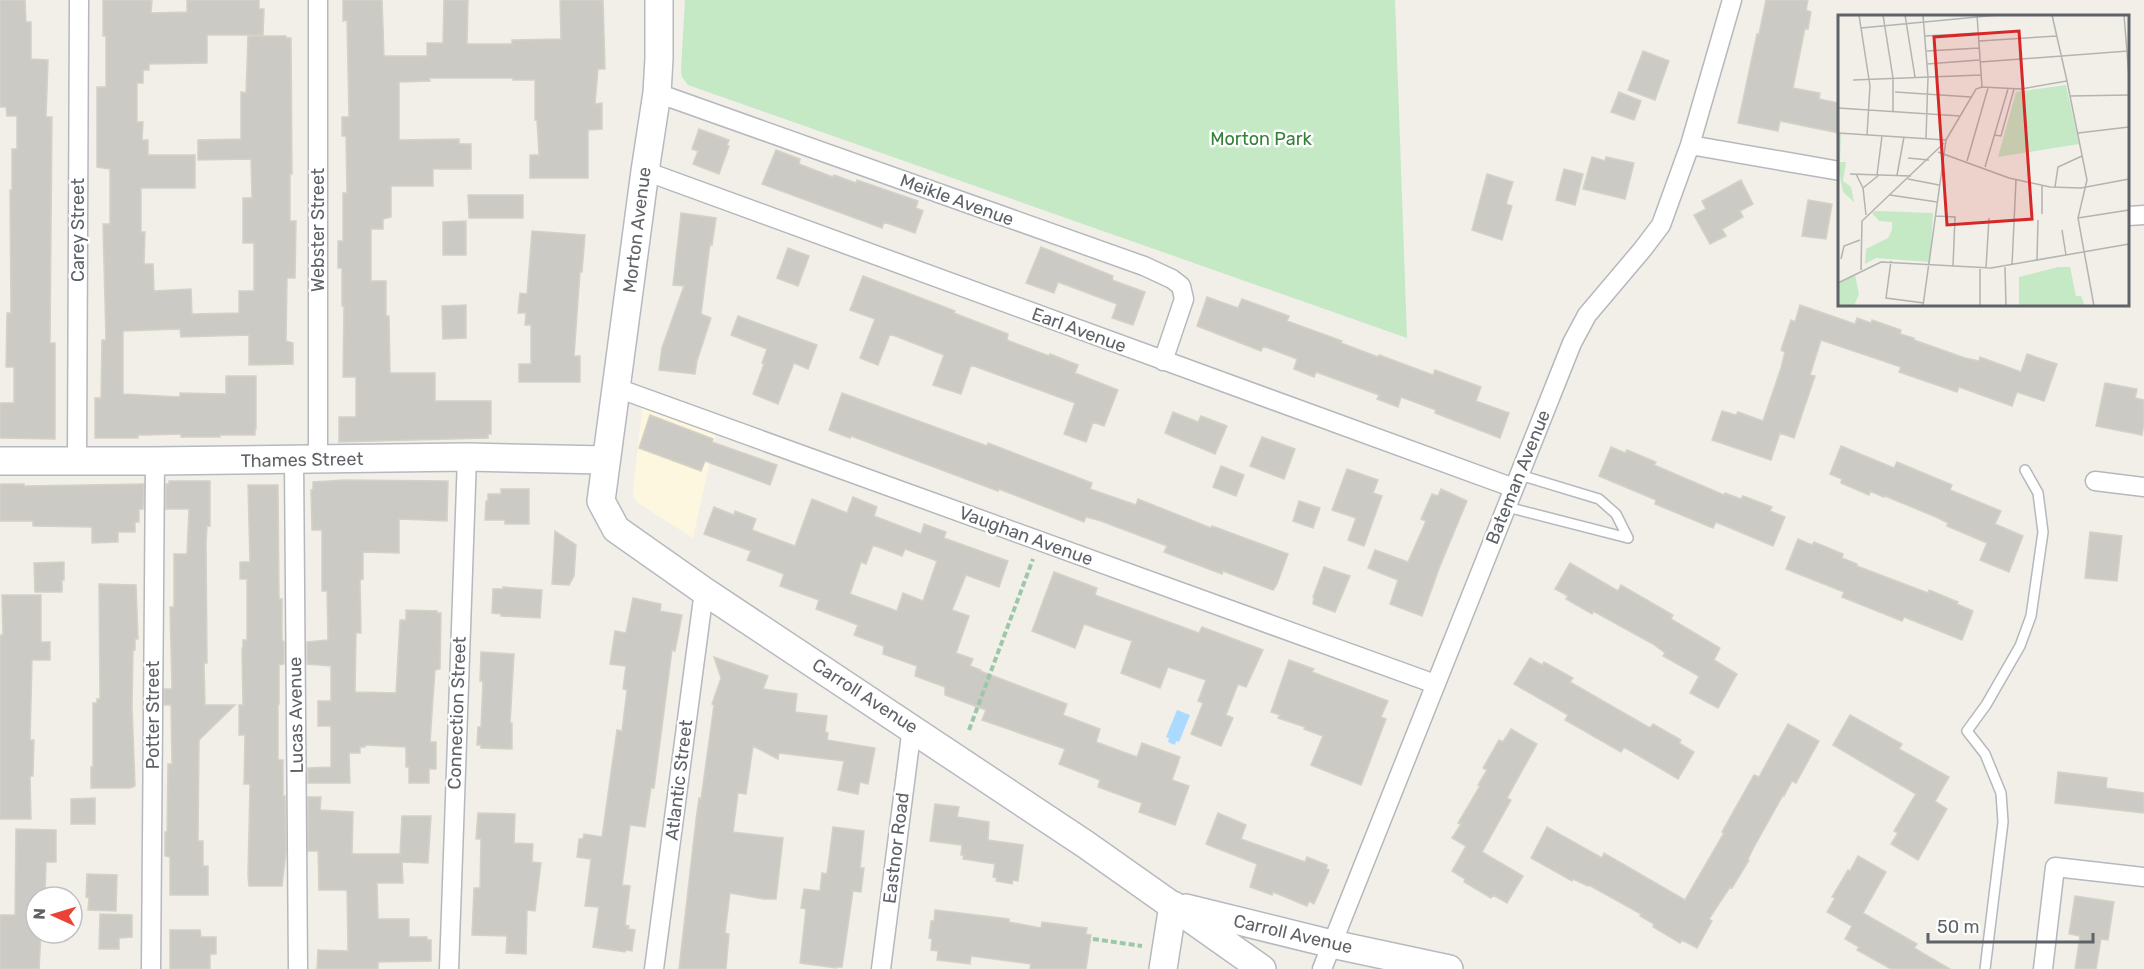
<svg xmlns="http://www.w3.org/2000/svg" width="2144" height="969" font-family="Rubik,sans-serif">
	<rect width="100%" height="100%" fill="#f1efe8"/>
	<path fill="#fef7e0" d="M643 402 717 429 693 538 638 503 634 498 633 491Z"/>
	<path fill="#c5e8c5" d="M685 0H1395L1407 338 688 85 682 77 681 71Z"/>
	<path fill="#aadaff" d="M1177 710 1190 715 1179 742 1176 741 1175 745 1168 742 1169 738 1166 737Z"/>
	<path fill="#cccac5" stroke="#d6d1c6" stroke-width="1.5" fill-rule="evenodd" d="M0 0H25L26 22H31V59L48 60 46 117H52L50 343H55V439L0 438V403H14V367H6L7 313H11L10 190H12V149H17V116H7L6 107H0Z
		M103 0H152L151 13 187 12V0H259V9H264L263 35H207V63L149 64V70H143V83H137V122H143L142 140H148V155H195V188H141V232H145L144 264H153L154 291 191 289 192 314 239 313V291H254V243H243V198H252L251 159 198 160V140L241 139V92L246 93 248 36H286V38H291L292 174H290V221H296L295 278H287L286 341 293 343V364L249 365V335L181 337 180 329 123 331V394L180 397V393L226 394V376H256V429H255V435H220V437H181V434L146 435H138V438H95V398H101L102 340H106L103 224H110V169L97 167V87H106V36H103Z
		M343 0H382L384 56H427V43H443L444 0H468L467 44H512V40L561 39 560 0H603L605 69H598L595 104 602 103V129L588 130V178H530V155H539L537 120H535V80H513V78H429L430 81 399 82V140L459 139V144H471V169H433V186H391V217L383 219V229H371V281H386V316H389L390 373H435V401H491V434H488V438L339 442V417H356V377H343L344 306H342V268H338V241H343V193H347L346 136H342V117H349L347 20 343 21Z
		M1766 0H1808L1806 10 1811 12 1808 29 1805 28 1793 88 1820 93 1819 99 1839 103V133L1780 121 1778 131 1738 123 1757 34H1759Z
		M1643 51 1669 61 1655 100 1628 90Z
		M1619 92 1641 101 1634 120 1611 112Z
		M699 129 729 140 727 145 729 146 719 174 693 164 698 151 692 149Z
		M776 150 800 159 799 164 833 177 834 175 856 183 857 180 918 201 916 208 923 211 915 233 884 222 882 228 762 184Z
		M1592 157 1605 161 1606 157 1634 163 1625 199 1583 189Z
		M1564 169 1583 174 1575 205 1556 200Z
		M1487 174 1513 182 1506 204 1512 206 1502 240 1472 230Z
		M1741 180 1753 204 1740 211 1743 217 1722 229 1726 236 1710 244 1694 215 1706 209 1702 201Z
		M468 195H523V218H469Z
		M1808 200 1832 204 1826 239 1802 236Z
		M681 213 716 218 712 245 710 244 701 314 711 318 697 361 695 374 659 370 662 348 684 286 673 285Z
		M466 221V255H443V222Z
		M532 231 585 235 582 272H580L574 356H580V382H519V364H531V325H525L526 313H518L520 293 527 294Z
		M1041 247 1113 276 1112 280 1145 292 1133 325 1112 318 1117 304 1058 282 1054 293 1026 283Z
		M788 248 809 256 798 286 777 278Z
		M863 276 955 311 954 313 1008 334 1007 340 1049 356 1050 354 1078 365 1075 373 1118 390 1104 426 1093 422 1086 442 1064 434 1075 403 971 365 961 394 933 385 944 355 890 334 878 365 860 358 875 319 850 310Z
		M1207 297 1238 308 1242 299 1289 316 1287 321 1342 341 1341 343 1378 357 1379 355 1433 375 1435 370 1481 387 1476 401 1509 413 1500 438 1435 413 1436 410 1401 397 1398 407 1377 399 1379 395 1316 372 1314 377 1294 369 1297 359 1263 346 1261 351 1197 326Z
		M466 305V338L443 339 442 306Z
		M1800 305 1855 324 1857 318 1871 323 1872 320 1901 330 1900 334 1914 338V340L1965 358 1979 361 1980 357 2021 372 2027 354 2057 364 2044 401 2017 392 2012 406 1959 387 1957 392 1899 372 1901 367 1821 340 1810 375 1815 376 1794 438 1780 433 1771 460 1712 440 1722 411 1736 415 1738 412 1763 421 1781 368 1785 352 1781 350 1791 320 1795 322Z
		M738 316 817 345 808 369 794 363 778 404 753 394 764 364 762 363 767 349 731 335Z
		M2105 383 2137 389 2135 398 2144 400V423L2142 435 2096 426Z
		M842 393 987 446 988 443 1092 483 1090 489 1136 505 1138 499 1211 528 1212 526 1288 554 1277 584 1273 590 1223 571 1222 574 1164 552 1167 546 1101 521 1086 517 1084 522 999 489 998 491 851 436 850 438 829 430Z
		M1173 412 1198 422 1201 416 1227 426 1215 454 1165 433Z
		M650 415 713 439 712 442 777 465 770 485 705 461 701 471 639 448Z
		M1262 437 1295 449 1284 479 1250 466Z
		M1841 446 1894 468 1897 462 1952 485 1950 490 2001 511 1995 524 2023 536 2009 572 1980 560 1987 543 1947 526 1948 523 1936 517 1885 496 1884 497 1870 491 1869 495 1841 483 1842 479 1830 474Z
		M1611 447 1625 453 1627 450 1656 462 1654 465 1724 495 1725 493 1741 499 1743 496 1772 507 1770 511 1785 517 1773 546 1716 522 1713 528 1655 504 1656 500 1599 476Z
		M1221 466 1244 475 1236 496 1213 487Z
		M1347 469 1378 480 1373 493 1382 496 1364 546 1348 540 1356 518 1332 510Z
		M344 480 448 481 447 521 399 519V553L363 552V579L360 580 361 633H356L355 692 396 693 400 620H406V610L437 611V613H441L440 669 435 670 430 742H436V769H429V783H409V767H406V747L365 745V747H360V753H349L350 783H308V768L331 767V726H318V701H331V666L307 664V642L328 640 327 591H322V530H312L311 490H313V482Z
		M169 481H210V526H207L206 542 207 663H204L205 705H235L199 740 198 841H203V866H208V895H170V857L165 856V832H167L168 764H172L171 705H164V689H172L170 607H174V554H187L189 509H166V484H169Z
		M0 484H24V486L144 484 143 509H139V522H135V532H118V542L92 543V527L33 526V521H0Z
		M248 485H278L279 599H282V640L284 642V664L279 665V704H278V760H283V796H285L286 851 282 886H249L248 876 250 784H244L245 735H239V705H243L242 648H243V640H247V579H240V562H250Z
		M501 489H529V524H505V520H485L486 501H488V494H501Z
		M1441 489 1467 501 1440 566 1422 616 1390 604 1398 580 1368 568 1375 550 1408 562 1426 521 1421 519 1432 494 1438 496Z
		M853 497 877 507 874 516 921 534 924 524 946 532 944 538 1008 561 999 587 966 575 952 610 969 616 956 653 973 659 970 666 981 670 980 671 1067 704 1063 715 1100 729 1096 742 1137 757 1142 743 1180 757 1172 780 1189 786 1175 825 1139 812 1142 803 1098 787 1100 780 1059 764 1065 749 982 720 986 710 945 695V687L915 676 917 666 883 654 884 646 854 635 858 625 816 609 819 600 780 586 784 574 747 560 751 551 704 534 714 507 734 515 735 511 756 519 752 530 795 546 812 499 847 513ZM873 545 902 556 905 549 937 561 923 601 903 593 897 611 850 594 861 562 866 564Z
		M1299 501 1320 508 1313 528 1293 521Z
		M555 531 576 545 574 576 569 585 552 584Z
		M2090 532 2122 536 2117 581 2085 578Z
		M1798 539 1812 545 1814 542 1843 554 1842 558 1857 564V566L1928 593 1929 590 1958 602 1957 604 1973 611 1962 640 1904 617 1902 621 1842 597 1844 592 1786 569Z
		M64 562V580H62V592H35L34 563Z
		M1570 563 1618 591 1621 585 1673 615 1671 619 1720 648 1714 660 1737 674 1718 708 1690 693 1699 676 1663 656 1665 653 1653 644 1593 611 1592 614 1566 599 1568 596 1555 589Z
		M1324 567 1350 576 1335 612 1313 604 1314 598 1313 597Z
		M1054 572 1097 588 1095 595 1199 633 1202 627 1263 650 1246 687 1238 684 1226 715 1233 718 1221 746 1191 734 1203 703 1198 701 1206 680 1168 667 1160 688 1121 673 1132 641 1084 624 1075 648 1032 631Z
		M99 584 136 585 138 639H135V650H133L132 706 135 786 130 788H91V767H93V703H97V699H100Z
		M503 587 542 590 540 618 501 616V614L492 613 493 589H503Z
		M2 595H41V642H50V660H32L30 740H34L33 776H30L31 819H0V635H3Z
		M633 598 661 604 660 611 682 615 675 651 672 650 656 773 654 788H651L645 827 630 825 622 885 630 886 625 925 629 926 628 929 635 930 632 951 626 950 625 952 593 947 599 907 585 906 591 859 577 857 579 839H583L584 834 602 837 617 730 622 731 627 690 623 689 626 666 610 664 615 631 626 633Z
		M481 652 514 654 510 723H512V749L481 748V745H477L478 727H481L483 681H480Z
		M714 657 768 676 763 689 797 694 795 712 827 716 825 732 828 733 827 740 875 748 868 784 860 782 858 794 838 790 844 761 779 753 778 759 753 746 746 794 738 793 733 832 783 838 776 899H764L730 893 725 933 729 934 726 969H679L696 820 699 798 701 799 714 705 712 704 721 678Z
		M1530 658 1542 665 1544 662 1573 678 1570 682 1650 728 1653 724 1681 740 1679 743 1694 752 1678 779 1624 747 1621 752 1565 720 1568 715 1514 684Z
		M1289 660 1314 669 1312 672 1388 701 1381 717 1386 719 1361 785 1311 765 1323 736 1304 729 1305 727 1278 718 1280 715 1271 712Z
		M1850 715 1902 744 1899 749 1949 777 1935 801 1947 809 1918 860 1891 844 1898 833 1894 831 1916 794 1833 745Z
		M1788 724 1819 741 1796 783 1792 781 1784 796 1783 795 1754 847 1748 859 1749 860 1732 888 1730 887 1709 919 1712 921 1697 948 1682 940 1680 943 1653 927 1654 924 1640 916 1641 914 1589 885 1588 886 1573 879 1572 881 1531 858 1547 827 1602 858 1604 853 1685 900 1724 833 1722 832 1754 775 1759 777Z
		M1511 729 1537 744 1507 798 1511 800 1482 852 1523 876 1507 903 1493 895 1491 898 1464 882 1465 879 1452 871 1466 846 1452 838 1461 824 1458 823 1480 786 1478 785 1487 770 1483 768 1499 740 1503 742Z
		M2058 772 2107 778 2106 788 2144 793V813L2055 803Z
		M308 797H321L320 810 353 812 352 854H400L402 816H431L428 863 402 862 403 883H377L378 919H409V937H427V940H431V961L378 962V969H317L318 950 348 951 347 890H319L318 851H308Z
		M95 798V824H71V799Z
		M935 804 959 807 957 817 989 822 988 840 1023 845 1018 881 1013 880 1012 884 996 881 997 878 993 877 995 864 963 859 964 855H961L962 845 930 841Z
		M478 813 515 814 514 843 533 844 532 862 541 863 535 911 527 910 526 954 506 953 507 936 472 935 474 888H480L481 839H476Z
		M1218 813 1246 825 1241 839 1305 862 1307 857 1327 865 1326 869 1329 870 1314 904 1309 901 1307 906 1273 892 1272 895 1250 887 1257 864 1206 844Z
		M833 827 864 831 860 868H864L861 892 853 891 842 967H836V968L800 963 806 909 801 908 804 889 820 891 822 873 827 874Z
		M16 829 56 830V862H46L45 897H36V933H41L39 969H0V915H15Z
		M1858 856 1886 872 1863 913 1917 944 1914 948 1950 969H1891L1857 950 1859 947 1845 939 1852 926 1827 912 1835 898 1832 897 1848 870 1850 871Z
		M87 874 117 875 116 911 88 910 89 898 86 897Z
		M2075 896 2114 902 2108 940 2101 939 2096 969H2075L2080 936 2069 934Z
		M935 910 1009 919V922L1041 928 1042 922 1087 928 1086 934 1091 935 1086 969H1030L1031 964 971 956 970 964 937 960 938 951 931 950 932 939 929 938 931 921H934Z
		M100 914 132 915V937L119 938V949H99Z
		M170 930H200L201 937H216V954H210V969H170Z"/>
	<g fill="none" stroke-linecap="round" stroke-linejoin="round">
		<defs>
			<path id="lane" d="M1520 475 1599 499 1616 514 1628 538
				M1507 507 1628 538
				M1985 969 2003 822 2001 793 1985 754 1967 731 1986 705 2020 646 2031 616 2043 532 2038 493 2025 470"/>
			<path id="street" d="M318 0V460
				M657 93 1144 266 1172 279 1181 286 1184 299 1163 361
				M1690 145 1840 171
				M645 171 1514 488
				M2128 216 2144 215
				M617 388 1435 684
				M77 460 79 0
				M294 460 298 969
				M2095 481 2144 487
				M151 969 155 461
				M449 969 467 457
				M654 969 704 591
				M881 969 912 727
				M1322 969 1572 343 1587 315 1642 250 1661 225 1690 145 1732 0
				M2043 969 2055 867 2144 877"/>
			<path id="secondary" d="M659 0V58L657 93 645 171 601 501 616 529 704 591 1085 844 1262 969
				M0 461H155L467 457 605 460
				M1186 908 1332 944 1449 969
				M1163 969 1173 905"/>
		</defs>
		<use href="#lane" stroke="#b5b8bc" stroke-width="12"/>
		<use href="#street" stroke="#b5b8bc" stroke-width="21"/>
		<use href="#secondary" stroke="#b6babf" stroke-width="30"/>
		<path stroke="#9cc7a9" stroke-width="4" stroke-dasharray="6 3" stroke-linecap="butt" d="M969 730 1033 559
			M1093 939 1142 946"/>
		<use href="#lane" stroke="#fff" stroke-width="9"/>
		<use href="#street" stroke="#fff" stroke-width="18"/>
		<use href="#secondary" stroke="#fff" stroke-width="27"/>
	</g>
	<g text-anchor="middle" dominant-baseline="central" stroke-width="5" stroke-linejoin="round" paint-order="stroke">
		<g font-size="18" fill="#348238" stroke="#fff">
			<text x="1261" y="139">Morton Park</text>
		</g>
		<g font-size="18" fill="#5f6368" stroke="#fff">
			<text transform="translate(957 200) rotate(20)">Meikle Avenue</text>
			<text transform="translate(78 230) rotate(-90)">Carey Street</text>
			<text transform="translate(318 230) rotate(-90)">Webster Street</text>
			<text transform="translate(637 230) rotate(-83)">Morton Avenue</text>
			<text transform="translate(1079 330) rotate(20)">Earl Avenue</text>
			<text transform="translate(302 460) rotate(-1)">Thames Street</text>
			<text transform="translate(1518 477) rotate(-68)">Bateman Avenue</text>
			<text transform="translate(1026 536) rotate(20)">Vaughan Avenue</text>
			<text transform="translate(865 696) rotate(33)">Carroll Avenue</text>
			<text transform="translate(457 713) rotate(-88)">Connection Street</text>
			<text transform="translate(153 715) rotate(-90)">Potter Street</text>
			<text transform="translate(296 715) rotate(-91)">Lucas Avenue</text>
			<text transform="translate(679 780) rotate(-83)">Atlantic Street</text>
			<text transform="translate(896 848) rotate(-83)">Eastnor Road</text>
			<text transform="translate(1293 934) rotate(13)">Carroll Avenue</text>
		</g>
	</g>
	<g transform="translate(1838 15)">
		<rect width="291" height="291" fill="#f1efe8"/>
		<path d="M228 70 241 129 160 142 178 77ZM0 119H3L2 147H8L5 166 13 172 16 187 5 177 0 152ZM37 196 95 198 92 247 38 243 27 249 28 234 50 223 54 215V207L41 206 34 198ZM220 252H232L238 281H243L247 291H181V262ZM17 260 21 279 16 291H0V269Z" fill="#c5e8c5"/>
		<path fill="none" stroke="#b3b3b1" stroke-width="1.5" d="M21 0 32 71 29 120M45 0 55 63V97M67 0 77 62M85 0 90 62 88 123M139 0 144 72M286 0 291 62M139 2 160 0M23 13 139 2M87 21 140 18M141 26 219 21M89 36 141 33M142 47 290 36M89 49 141 45M15 65 143 60M229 66 249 165 240 203 256 291M144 72 183 74 229 66 214 0M57 77 133 82M232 81 291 80M0 93 122 101M0 118 108 125M240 118 291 112M156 120 163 121 176 74M108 125 138 74 144 72M100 137 171 163 212 172 243 173 291 164M70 143 91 145M129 146 150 73M147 152 170 74M12 159 73 161M18 159 25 173 28 200M39 160 44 121M59 160 66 122M70 164 101 170M217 172 220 152 244 141M25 173 41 160M52 180 99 187M204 199V170M97 201 117 202 115 251M240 203 291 195M224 215 228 240M3 244 6 231 22 225M199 245 200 205M53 246 48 283 86 288M174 250 178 165M167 252 168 291M148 253 151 203M142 254V291M23 255 24 206 106 128M0 268 43 247 153 253 291 229M85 291 108 125"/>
		<path fill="#d62828" fill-opacity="0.15" stroke="#d62828" stroke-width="3" d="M181 16 194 204 109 210 96 22Z"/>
		<rect width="291" height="291" fill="none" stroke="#5f6368" stroke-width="3"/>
	</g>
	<g transform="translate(54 915) rotate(274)"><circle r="28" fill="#ffffff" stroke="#bfc1c3" stroke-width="1.5"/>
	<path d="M0-4.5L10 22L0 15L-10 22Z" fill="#ea4335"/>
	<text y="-9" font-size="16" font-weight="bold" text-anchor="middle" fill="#5f6368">N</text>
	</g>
	<path d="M1928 933v9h165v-9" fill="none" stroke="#5f6368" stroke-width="3"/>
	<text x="1937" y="933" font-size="18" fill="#5f6368" stroke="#ffffff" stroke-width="4.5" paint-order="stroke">50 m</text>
</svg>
